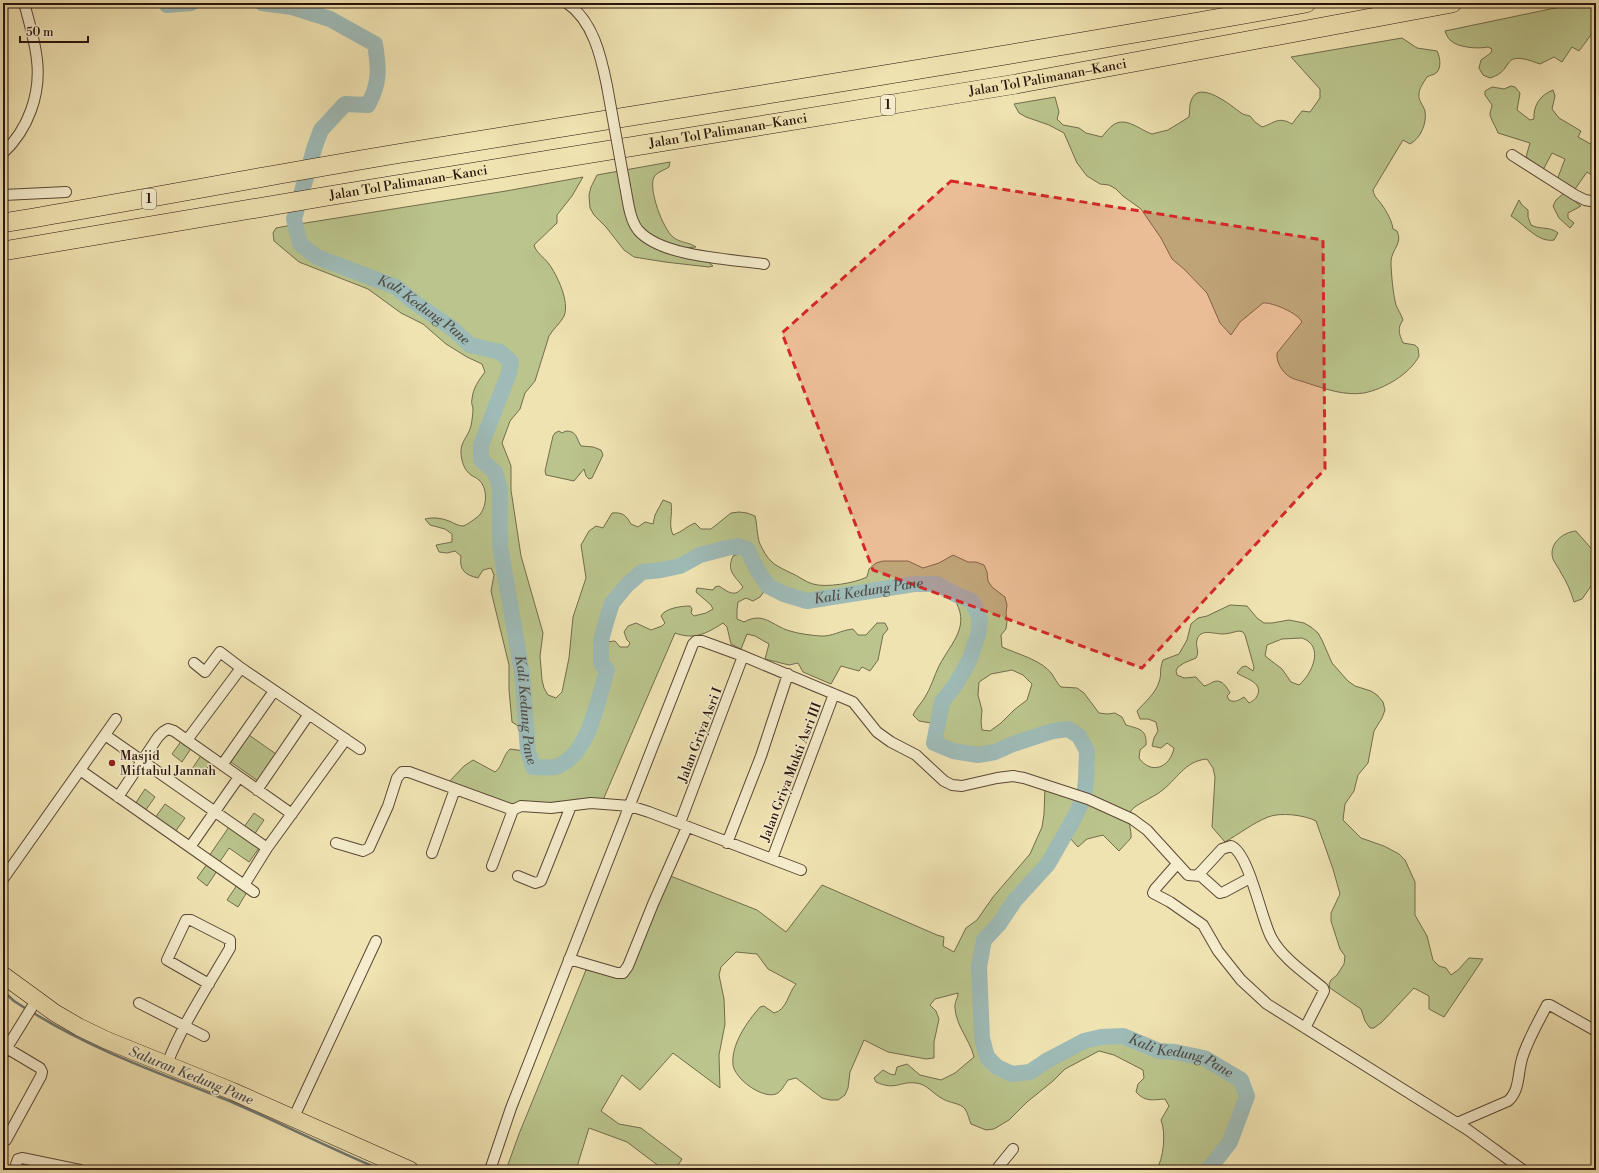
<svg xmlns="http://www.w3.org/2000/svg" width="1599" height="1173" font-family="'Libre Bodoni',serif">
	<rect width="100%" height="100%" fill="#f0e3b2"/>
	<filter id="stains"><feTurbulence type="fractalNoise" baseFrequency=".005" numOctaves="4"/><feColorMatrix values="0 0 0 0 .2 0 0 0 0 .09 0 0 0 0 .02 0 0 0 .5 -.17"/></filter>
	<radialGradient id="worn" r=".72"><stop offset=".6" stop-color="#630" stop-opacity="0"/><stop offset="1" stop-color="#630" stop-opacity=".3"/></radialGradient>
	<path fill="#bac48c" stroke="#726c4c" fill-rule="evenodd" d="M1579 3H1596V28L1579 51 1572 47 1562 62 1554 57 1540 64C1498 48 1517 70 1490 78L1483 75 1479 68 1481 60 1491 53 1492 49 1488 47C1478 49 1458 48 1450 40 1448 38 1446 34 1445 31Z
		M1402 38 1417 48 1437 51C1440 57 1442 68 1436 73 1434 75 1430 75 1427 77 1424 82 1419 88 1419 94 1418 100 1423 105 1425 111 1427 123 1421 138 1410 144L1403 140 1373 190C1374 197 1378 199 1382 205 1387 212 1392 221 1393 229L1397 231C1403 243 1392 249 1391 261 1391 272 1393 294 1396 305 1398 310 1401 314 1403 320 1397 328 1399 334 1403 343L1415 345 1418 348 1419 356C1410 374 1384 389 1364 393 1344 396 1326 389 1307 383 1302 381 1295 380 1290 377 1282 372 1276 362 1277 353L1302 322C1298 313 1272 302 1263 303L1240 322 1231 335 1220 323 1207 293 1185 270 1172 259 1161 238 1141 209 1123 196 1116 189 1109 185 1100 184 1087 176 1077 163 1064 133 1049 125 1026 117 1019 113 1014 104 1055 97 1059 112 1057 119 1063 125 1079 128 1086 133 1102 137C1105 133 1109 128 1113 125 1126 116 1140 130 1152 134L1168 130 1189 117C1190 112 1189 105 1191 101 1198 78 1232 106 1241 113 1244 115 1247 115 1250 116L1255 122 1262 127C1275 123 1278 116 1292 124L1302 111 1310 112 1320 98V89L1291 57Z
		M1511 86 1515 87 1520 93 1517 110 1530 120 1534 119C1533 106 1540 95 1553 90L1555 96 1552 109 1559 118 1581 131 1578 137 1596 147V178L1587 172 1573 192 1557 180 1565 159 1552 153 1543 170 1526 157 1530 143 1498 133C1496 127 1490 118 1490 114 1490 111 1492 108 1492 105L1485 95V91L1492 87 1504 89Z
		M670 162 669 167C665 170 657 172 654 177 648 189 663 229 673 237 680 243 689 242 696 247L659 250 675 255 707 261 713 266 709 267 665 262 634 257 624 250 606 227 594 215 590 208 589 195 591 187 597 175Z
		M583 177 572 196 557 215V223L534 245C537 254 543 256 549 264 557 275 570 302 564 316 560 324 553 329 549 336L535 381 525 393 520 409 510 421 502 443 511 466V490L521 556 543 633 540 656 542 680 544 688 548 695 556 698 562 692 569 658 573 617 586 578 581 545 589 531 596 526 603 528 612 513C622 512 626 515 631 524L638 527 645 522 653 524 655 515 663 500 671 503C673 515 668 524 673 535 682 532 687 526 695 523L701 529H711L731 513 739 512 747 513 755 516C758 527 756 538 762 548 770 564 777 566 791 573 799 576 805 582 813 584 826 588 855 583 867 577L869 569 876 563 883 561H908L923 568 939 563 953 555 968 562H976L984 565 987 572 988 581 992 587 1005 597 1007 605 1006 613 1007 621 1006 629 1001 635 1002 647C1017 654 1042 660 1052 674 1055 679 1057 683 1061 687L1077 688 1084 693 1099 713 1107 714 1115 713 1122 717 1126 725C1139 729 1147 729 1146 745L1140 750 1139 758C1151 775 1170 768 1174 748L1167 743 1161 748 1152 746 1154 738 1158 731 1156 722 1148 719H1140L1137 711C1144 703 1156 693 1159 682 1162 674 1159 670 1163 660L1179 654 1187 640 1191 624 1198 618 1207 616 1230 605 1247 606 1257 618 1264 623H1272L1289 620 1304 623 1311 627 1318 633 1322 640 1332 663 1348 681 1355 686 1371 691 1377 695 1383 702 1385 710 1382 718 1374 731 1368 763 1358 775 1354 791 1345 804 1343 820 1361 838 1384 846 1399 854 1405 860 1415 882V915L1427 936 1433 960 1439 966 1446 968 1451 975 1458 970 1469 958 1483 959 1444 1017 1429 1009V996L1414 988 1382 1022 1374 1028H1370L1365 1021 1361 1009 1330 988 1329 984 1331 980 1337 975 1344 964 1345 956 1340 949 1331 921V913L1340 894 1333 869 1316 821C1305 815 1280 812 1268 817 1253 823 1239 834 1225 842L1212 827 1215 777 1213 768 1207 759C1184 761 1177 780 1160 792 1154 797 1134 805 1131 811 1126 820 1132 829 1131 838L1119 851 1103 835 1087 839 1078 847 1069 837 1087 799 1090 779V750L1082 733 1068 725 1052 727 1012 741 994 749 978 751 954 747 938 741 945 704 958 685 972 662 982 636 984 618 975 598 956 591 937 580H914L807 597 785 591 771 583 761 569 749 546 738 543 727 545 698 552 679 563 660 567 640 569 624 582 609 601 602 621 598 641V664L603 671C594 698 586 754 554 763 549 765 541 763 535 763L531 750 526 673 503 546V489L498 470 484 459V446L512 374 515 360 502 349 472 341 456 326 416 299 397 285 318 254 303 242 299 224 506 191ZM1239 631 1243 632 1245 635 1254 667 1253 671 1246 666 1242 667 1237 673C1244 678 1262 682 1258 694 1256 699 1253 701 1249 703L1244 697C1239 700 1235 703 1229 700L1227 696 1230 693C1227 687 1221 678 1213 682 1209 684 1208 685 1204 686L1196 677 1184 678 1177 675 1176 671 1178 667 1184 663 1196 658C1200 651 1195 646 1197 640 1200 628 1214 634 1223 634 1228 634 1233 632 1239 631ZM1302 638C1325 646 1312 674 1299 685L1291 682 1282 669 1265 656 1267 645 1282 639ZM1012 670 1023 675 1032 684 1027 700 1014 710 1001 723 990 731 982 730 981 722 982 710 978 695 979 682 991 674Z
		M1564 193 1581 206 1568 213V218L1574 223 1570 228 1559 218 1553 206 1556 200Z
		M1519 200 1522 205 1528 210V217L1531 225C1540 230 1550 226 1558 233L1554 240C1538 243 1524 224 1511 216Z
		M292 225 297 246 315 260 394 290 412 305 451 331 468 348 499 355 508 363 506 372 478 445 477 462 492 474 497 490V547L519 674 523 729 512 722 509 690V665L491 591 494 575 491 568 483 570 478 578C465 575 459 570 461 556L455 551 447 553 439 552 436 545 452 542V534L445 529 430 525 425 519C433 517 441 518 449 521 454 523 458 526 463 526 467 525 473 520 476 518 487 511 489 489 479 480 477 478 474 477 471 475 464 470 462 462 461 454 460 442 468 437 471 426 472 420 473 414 473 408 472 405 471 402 472 399 473 388 479 380 485 372L482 364 467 357 446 344 423 324 401 313 368 289 299 262 274 241 273 233 276 228Z
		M559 431 562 433 566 431C577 431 576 438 581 446L593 447 601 450 603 455 592 478 589 479 586 476 584 469 574 481 546 475 545 471 553 436 555 433Z
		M1576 531 1596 554V579L1582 599 1574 602C1571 592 1567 582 1561 573 1559 568 1555 564 1553 559 1548 544 1563 532 1576 531Z
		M744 552 755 573 766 589 760 597 753 601 746 598 738 602 737 610V619L744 622C764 611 772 626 790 631 800 634 810 635 820 636 832 637 841 630 853 629L858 635H866L877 623H885L888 629 883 635 878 660 870 671 862 667 859 671 841 666 831 684 803 672 798 663 789 665 765 659 769 644 755 636 747 634 741 649 731 644 727 627 723 623C706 634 694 640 675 633L603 800 521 804 497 803 448 783 464 766 473 760 495 772C503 766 503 755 510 749L525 751 531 770C538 770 548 772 555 770 591 761 601 699 611 669L604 662 605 642 615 641 620 647H628L630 643 627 640 624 632 628 626 636 623 651 630 662 626 665 623 661 616C665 608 682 606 690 606L692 609 691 613 694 616 706 613 713 609 711 605 696 592 697 588 713 590 715 587 719 586C728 592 735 598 743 587 735 576 726 571 733 556Z
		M953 597 970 604 977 619 975 635 966 659 953 682 939 701 933 727 931 723 919 721 913 715C916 708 921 704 925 697 931 688 934 676 939 666 952 641 972 626 953 597Z
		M249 735 276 754 258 781 231 762Z
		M182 740 192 747 182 762 172 754Z
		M202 754 212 761 202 776 192 769Z
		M1045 787 1080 797 1070 819 1045 862 1012 898 996 921 981 939 976 967 979 1039 984 1059 995 1070 1012 1078 1031 1076 1050 1063 1085 1044 1101 1040 1123 1039 1158 1055H1174L1203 1062 1238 1082 1244 1096 1227 1140 1204 1170H1156C1164 1159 1166 1132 1161 1120L1169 1106 1165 1099C1152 1100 1145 1102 1136 1092L1138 1084 1144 1078 1143 1070 1114 1055 1099 1051 1065 1069 1053 1081 1027 1102 1009 1120 994 1129 986 1130 971 1124C969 1120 968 1113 965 1109 961 1103 949 1103 943 1099 933 1094 927 1084 916 1083 899 1081 896 1091 876 1082L874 1078 883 1070 890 1074 895 1075 897 1067 907 1064 920 1075 941 1080 955 1073 974 1057C970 1040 956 1026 955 1008 954 1003 958 998 958 993L935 999 930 1005 936 1011 939 1019 934 1042V1058L926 1059 888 1052 864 1040 850 1072 848 1088 845 1095 838 1100H830L822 1098 796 1078 788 1080C785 1084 781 1092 776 1094 762 1099 735 1079 733 1065 731 1044 747 1022 760 1007L764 1006 774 1013C787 1010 788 993 796 984L768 969 757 954 736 952 721 967 719 975 724 999 725 1024 719 1055 720 1088 673 1053 640 1090 622 1075 601 1111 619 1124 641 1128 682 1159 675 1170H664L627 1142 589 1128 576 1170H506L519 1134 586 970 627 977 668 875 757 910 786 932 822 885 937 935 944 937 943 946 954 952 966 928 977 920 993 897 1030 854 1042 827 1044 814Z
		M145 789 155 797 145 811 135 804Z
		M165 804 185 818 175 832 155 818Z
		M254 813 264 820 254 835 244 827Z
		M229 827 259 848 249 862 229 848 219 863 209 856Z
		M207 864 217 871 207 886 197 878Z
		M237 885 247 892 238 907 227 900Z"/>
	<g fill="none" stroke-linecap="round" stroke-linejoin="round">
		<path stroke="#6f7872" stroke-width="2.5" d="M3 991 14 1001 28 1010
			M32 1012C96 1052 165 1075 234 1103 282 1124 329 1148 377 1168"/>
		<g stroke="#9ebbb7" stroke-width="16">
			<path d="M166 3 167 5 191 3"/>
			<path id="s1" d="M262 3 292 7 330 19 375 44C379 69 380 83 368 105L345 104 321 130 315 146 294 219 300 244 317 257 396 287 414 302 453 329 470 345 500 352 511 362 509 373 481 445V460L495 472 500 489V546L522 673 528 751 533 767C539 767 548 768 555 767 589 757 598 699 607 670L601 663V641L606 622 612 603 627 585 642 572 661 570 680 566 700 555 727 548 737 546 747 549 758 571 768 586 784 594 807 601 914 584H937L955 594 972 601 980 619 978 635 969 661 956 684 942 702 934 743 953 751 978 755 995 752 1013 744 1053 731 1068 729 1079 736 1087 751 1086 779 1084 798 1073 820 1048 864 1015 900 999 924 984 940 979 967 982 1038 987 1057 997 1067 1012 1074 1030 1072 1048 1060 1084 1041 1101 1037 1123 1036 1159 1051 1175 1052 1204 1058 1241 1080 1247 1096 1230 1142 1208 1170"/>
		</g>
		<defs>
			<path id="street" d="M567 3C593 21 601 56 607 86
				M3 153C28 130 41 94 37 60 35 41 29 21 24 3
				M1512 155 1575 195 1585 200 1596 202
				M625 186C628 200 629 218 638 230 661 257 730 259 764 264
				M3 195 66 192
				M194 663 205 672 220 652 241 668
				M105 735 267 848
				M187 740 241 668 360 749
				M222 765 274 691
				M80 770 254 892
				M257 790 309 714
				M118 797 158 737 163 732 168 729 174 731 292 814
				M680 823 743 656
				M336 843 363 851 369 848 388 806 397 778 402 772H409L513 810 521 806 551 808 591 803 630 806 649 812 801 870
				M727 843 761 756 788 674
				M190 847 239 777
				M432 853 455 789
				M772 859 834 694
				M1177 864 1155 889 1153 893 1170 902 1203 925 1218 951 1241 980 1267 1004 1468 1130 1523 1170
				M492 866 513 810
				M1198 875 1222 849 1231 846C1249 853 1261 918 1271 937 1282 958 1305 973 1323 988L1324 991 1305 1028
				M518 876 535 883 541 881 571 806
				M3 879 116 719
				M244 885 267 848 346 739
				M569 959 617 973H623L628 966 653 904 687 827
				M139 1003 204 1036
				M3 1046 40 1068 42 1072 41 1076 6 1140 3 1141
				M3 1054 37 999
				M167 1064C183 1023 208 986 230 948V940L191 920H186L167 960 209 984
				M293 1119 376 941
				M1457 1123 1508 1101C1519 1092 1518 1075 1521 1063 1524 1046 1539 1021 1547 1005H1550L1596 1031
				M14 1170 18 1159 22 1158 80 1170
				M490 1170 511 1108 693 644 696 641H702L743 656 853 702 877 732 891 742 916 755 944 781 952 785 962 786 997 778 1013 776 1024 778 1088 799 1132 819 1147 830 1188 875 1201 876 1220 893 1224 892 1250 878
				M996 1170 1013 1149"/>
			<path id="primary" d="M3 975 55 1013 79 1027 106 1040 232 1091 410 1170"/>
			<g id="highway">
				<path d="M3 223C136 201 269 175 402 153 704 104 1005 57 1306 3"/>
				<path id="s2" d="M3 251 328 196 1016 84 1452 3"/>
			</g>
		</defs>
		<use href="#street" stroke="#5b4735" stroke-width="12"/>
		<use href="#primary" stroke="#29130b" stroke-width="18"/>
		<use href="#highway" stroke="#29130b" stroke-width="20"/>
		<use href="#street" stroke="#f5edcd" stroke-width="10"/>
		<use href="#primary" stroke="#f0e3b2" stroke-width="17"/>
		<use href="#highway" stroke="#f0e3b2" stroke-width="19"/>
		<defs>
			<path id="street-bridge" d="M607 86 625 186"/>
		</defs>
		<use href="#street-bridge" stroke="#5b4735" stroke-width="12" stroke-linecap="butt"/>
		<use href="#street-bridge" stroke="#f5edcd" stroke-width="10"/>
	</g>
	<path fill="#d62828" fill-opacity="0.2" stroke="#d62828" stroke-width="3" stroke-dasharray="8 5" stroke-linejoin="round" d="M951 181 1323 240 1325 469 1142 668 873 570 782 333Z"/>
	<circle fill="#8f2418" stroke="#f5edcd" stroke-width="1.5" cx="112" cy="763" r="4"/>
	<g text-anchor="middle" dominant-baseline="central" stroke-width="3" stroke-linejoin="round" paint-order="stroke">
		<g fill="#f5edcd" stroke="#665445" stroke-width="1">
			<rect x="881" y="95" width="14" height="20" rx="3"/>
			<rect x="142" y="189" width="14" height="20" rx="3"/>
		</g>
		<g font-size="12" font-weight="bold" fill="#29130b">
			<text x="888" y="105">1</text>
			<text x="149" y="199">1</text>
		</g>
		<g font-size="13" fill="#29130b" stroke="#f5edcd">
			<text stroke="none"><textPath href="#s2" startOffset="1059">Jalan Tol Palimanan–Kanci</textPath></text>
			<text stroke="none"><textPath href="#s2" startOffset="735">Jalan Tol Palimanan–Kanci</textPath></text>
			<text stroke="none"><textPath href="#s2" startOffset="411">Jalan Tol Palimanan–Kanci</textPath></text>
			<text transform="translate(700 735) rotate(-69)">Jalan Griya Asri I</text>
			<text transform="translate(791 772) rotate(-69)">Jalan Griya Mukti Asri III</text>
		</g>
		<g font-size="13" fill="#29130b" stroke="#f5edcd" text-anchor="start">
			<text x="120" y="756">Masjid<tspan x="120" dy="15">Miftahul Jannah</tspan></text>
		</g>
		<g font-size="14" font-style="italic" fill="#524e47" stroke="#f5edcd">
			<text stroke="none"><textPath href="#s1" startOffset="503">Kali Kedung Pane</textPath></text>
			<text stroke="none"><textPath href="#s1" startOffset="1535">Kali Kedung Pane</textPath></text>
			<text stroke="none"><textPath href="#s1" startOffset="970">Kali Kedung Pane</textPath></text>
			<text stroke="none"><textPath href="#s1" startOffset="2520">Kali Kedung Pane</textPath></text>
			<text transform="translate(191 1076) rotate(22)">Saluran Kedung Pane</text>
		</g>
	</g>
	<rect width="1599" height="1173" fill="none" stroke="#f0e3b2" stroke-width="16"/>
	<rect x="4" y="4" width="1591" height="1165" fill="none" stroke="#29130b" stroke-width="2"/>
	<rect x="8" y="8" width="1583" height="1157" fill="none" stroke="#29130b"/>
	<path d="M20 36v6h68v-6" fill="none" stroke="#29130b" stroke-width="2"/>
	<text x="26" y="36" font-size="12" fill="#29130b" stroke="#f5edcd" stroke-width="3" paint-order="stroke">50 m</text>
	<rect width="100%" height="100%" filter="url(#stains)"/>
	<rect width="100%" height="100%" fill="url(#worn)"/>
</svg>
